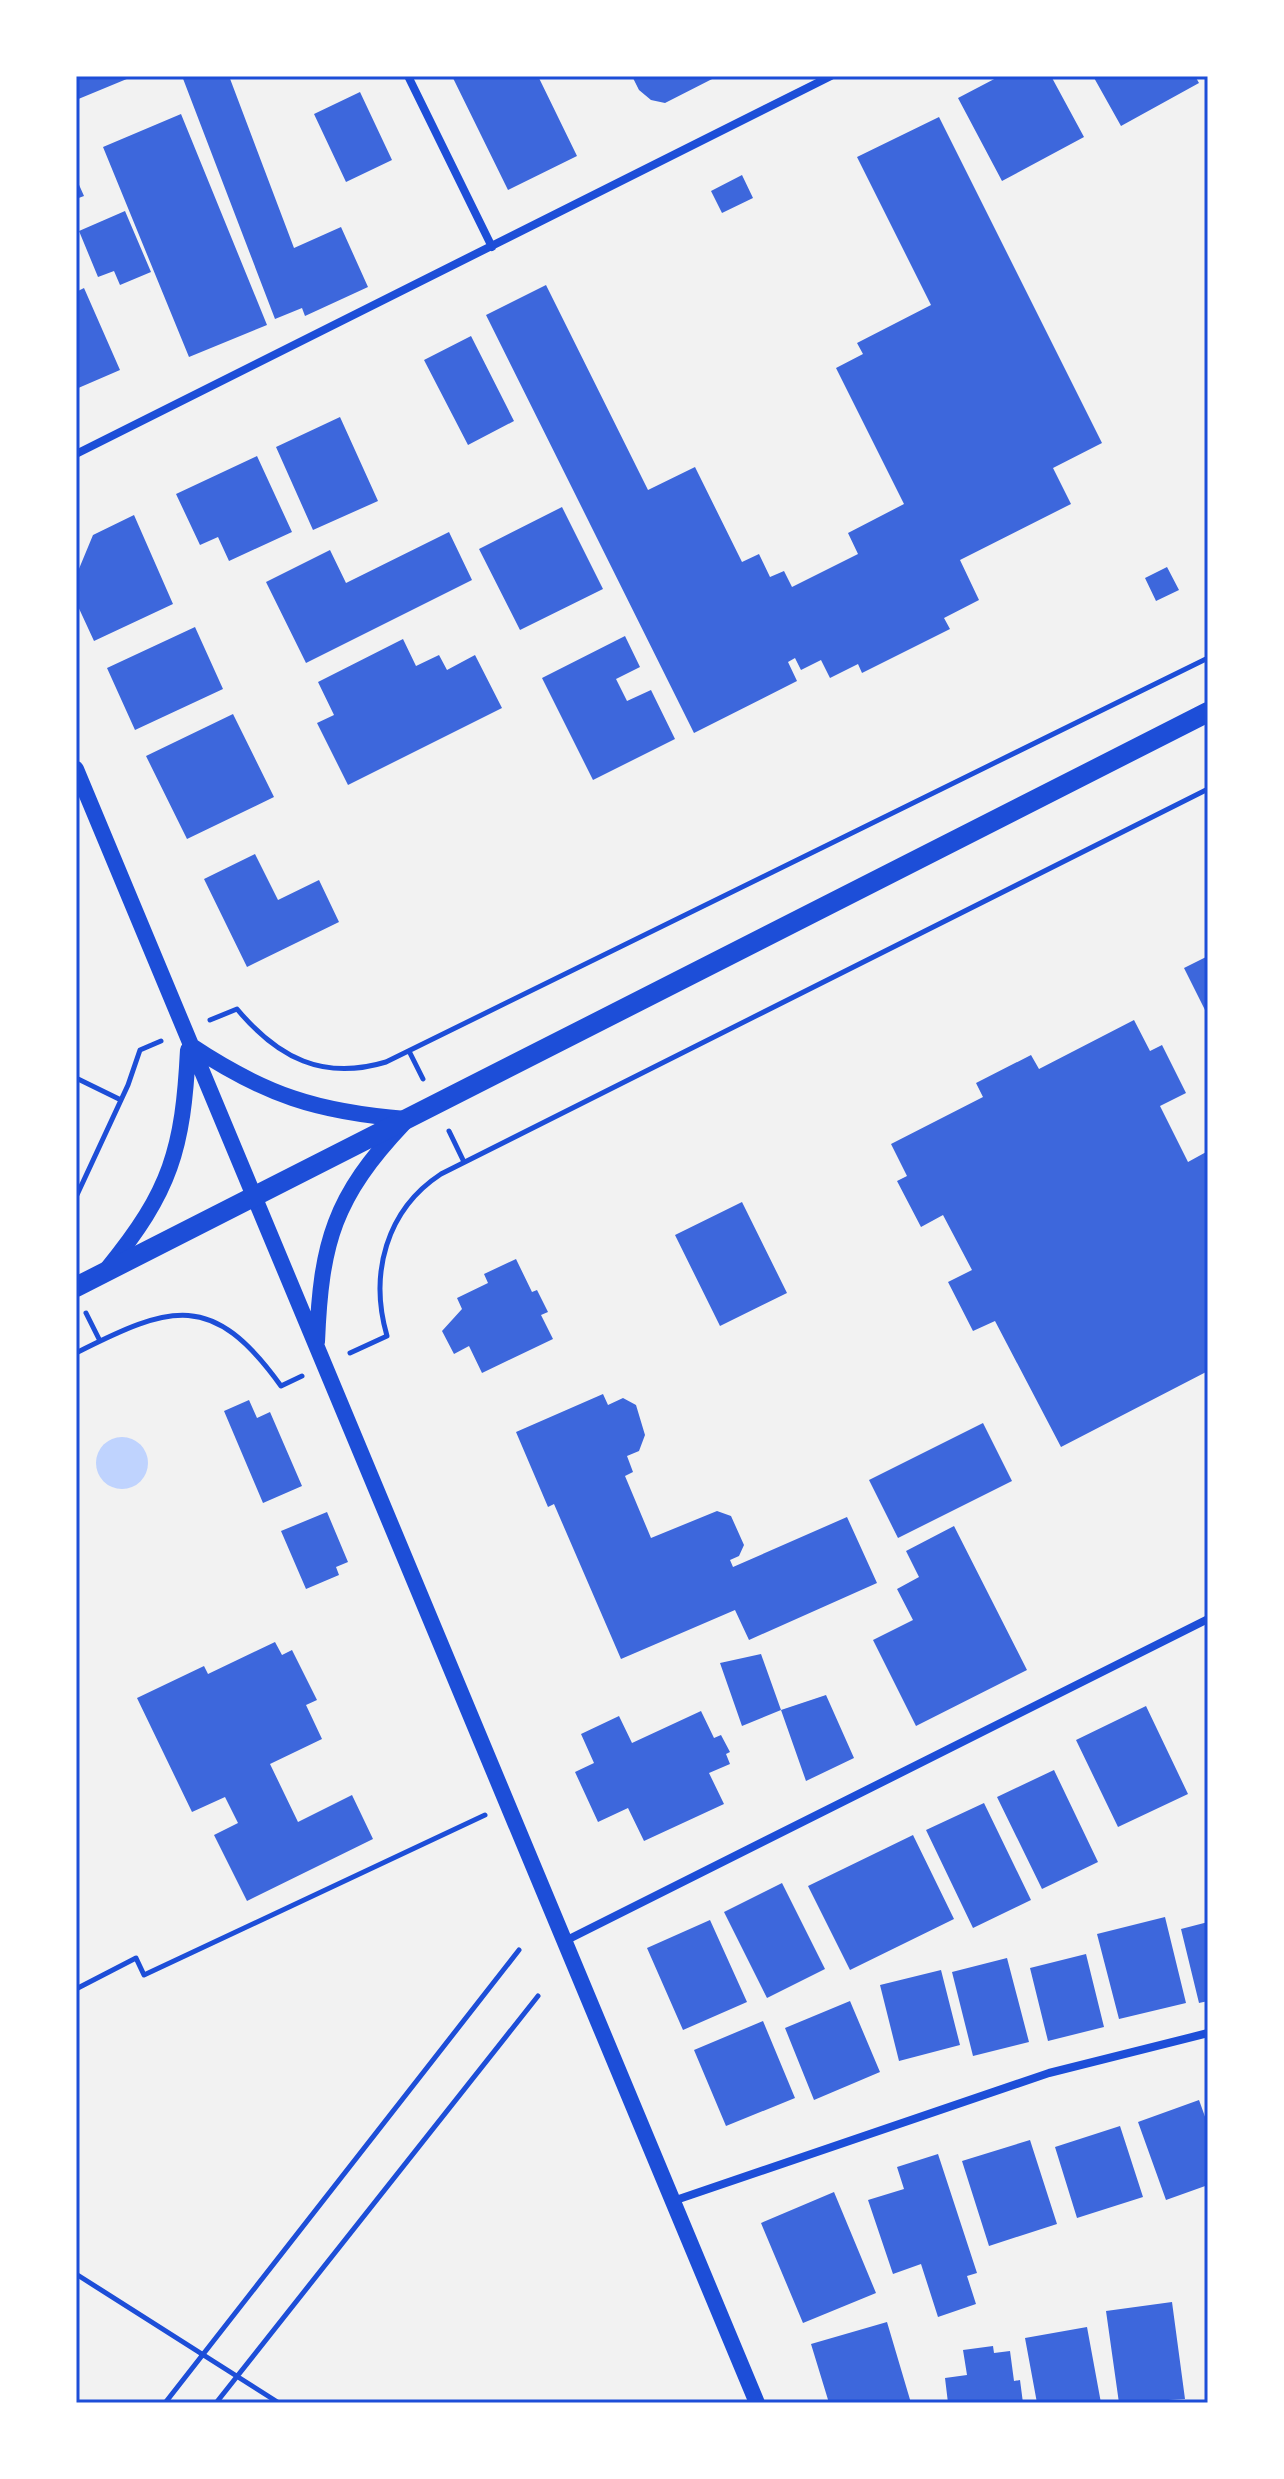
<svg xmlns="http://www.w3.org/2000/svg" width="1284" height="2479" font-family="'IBM Plex Sans',sans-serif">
	<rect width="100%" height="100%" fill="#f2f2f2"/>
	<path fill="#bfd3fe" d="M96 1463a26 26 0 1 1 52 0a26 26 0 1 1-52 0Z"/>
	<path fill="#3d67dc" d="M76 76H134L76 100Z
		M182 76H229L294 248 341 227 368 287 305 316 302 308 275 319Z
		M452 76H538L577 156 508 190Z
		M632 76H718L665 103 651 100 639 90Z
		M1000 76H1051L1084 137 1002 181 958 98Z
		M1093 76H1195L1199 83 1121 126Z
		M360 92 392 160 346 182 314 114Z
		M181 114 267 325 189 357 103 147Z
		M939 117 1102 443 1053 468 1071 504 960 560 979 600 944 618 950 629 862 673 858 664 830 678 821 660 801 670 795 658 788 662 797 681 694 733 486 315 546 285 648 490 695 467 742 562 759 554 770 577 784 571 792 587 858 554 848 533 904 504 836 368 863 354 857 343 931 305 857 157Z
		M742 175 753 198 722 213 711 191Z
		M76 178 84 196 76 199Z
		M125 211 151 272 120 285 114 271 98 277 79 231Z
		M84 288 120 370 76 389V292Z
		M471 336 514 421 468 445 424 360Z
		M340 417 378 501 313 530 276 447Z
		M257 456 292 532 229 561 218 537 200 545 176 494Z
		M562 507 603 589 520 630 479 549Z
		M134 515 173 604 94 641 76 602V576L93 535Z
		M449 532 472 580 306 663 266 582 330 550 346 583Z
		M1167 567 1179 590 1156 601 1145 578Z
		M195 627 223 689 135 730 107 668Z
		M625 636 640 667 616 679 627 701 651 690 675 739 593 780 542 678Z
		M403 639 416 666 439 655 447 670 475 655 502 708 348 785 317 723 334 715 318 682Z
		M233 714 274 797 187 839 146 756Z
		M255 854 278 900 319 880 339 922 247 967 204 879Z
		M1208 956V1016L1184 968Z
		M1134 1020 1150 1051 1162 1045 1186 1093 1160 1106 1188 1162 1208 1151V1371L1061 1447 995 1321 973 1331 948 1282 972 1270 943 1215 921 1227 897 1181 907 1176 891 1144 983 1097 976 1083 1031 1055 1039 1069Z
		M742 1202 787 1293 720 1326 675 1235Z
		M516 1259 532 1292 537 1290 548 1312 541 1315 553 1339 482 1373 469 1346 454 1354 442 1331 462 1309 457 1298 488 1283 484 1274Z
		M603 1394 608 1405 623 1398 636 1405 645 1435 639 1451 627 1456 633 1472 625 1476 651 1538 717 1511 731 1516 744 1545 739 1556 730 1560 733 1567 847 1517 877 1583 749 1640 735 1610 621 1659 554 1504 548 1507 516 1432Z
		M249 1400 257 1418 270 1412 302 1486 263 1503 224 1411Z
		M983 1423 1012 1481 898 1538 869 1480Z
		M327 1512 348 1562 336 1567 339 1575 306 1589 281 1531Z
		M954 1526 1027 1670 916 1726 873 1640 913 1620 897 1589 919 1577 906 1551Z
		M275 1642 282 1655 292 1650 317 1700 306 1705 322 1739 270 1764 298 1822 352 1795 373 1839 247 1901 214 1835 238 1823 225 1797 192 1812 137 1698 204 1666 208 1674Z
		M761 1654 781 1710 826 1695 854 1758 806 1781 781 1710 742 1726 720 1663Z
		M1146 1706 1188 1794 1118 1827 1076 1740Z
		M701 1711 714 1738 721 1735 730 1752 726 1754 730 1764 709 1773 724 1804 644 1841 628 1808 598 1822 575 1772 594 1763 581 1734 619 1716 632 1743Z
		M1054 1770 1098 1862 1042 1889 997 1797Z
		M984 1803 1031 1900 973 1928 926 1830Z
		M913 1835 954 1919 850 1970 808 1886Z
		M782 1883 825 1969 767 1998 724 1912Z
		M1165 1917 1186 2003 1119 2019 1097 1934Z
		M710 1920 747 2002 683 2030 647 1948Z
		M1208 1922V2001L1199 2003 1181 1929Z
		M1086 1954 1104 2027 1048 2041 1030 1968Z
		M1007 1958 1029 2042 973 2056 952 1972Z
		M941 1970 960 2045 899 2061 880 1985Z
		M850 2001 880 2072 814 2100 785 2028Z
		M763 2021 795 2098 726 2126 694 2050Z
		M1199 2100 1208 2125V2185L1166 2200 1138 2122Z
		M1120 2126 1143 2197 1077 2218 1055 2147Z
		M1030 2140 1057 2224 989 2246 962 2161Z
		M938 2154 977 2273 967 2276 976 2304 938 2317 921 2264 893 2274 868 2200 904 2189 897 2167Z
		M834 2192 876 2293 803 2323 761 2223Z
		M1172 2302 1185 2399 1119 2403 1106 2311Z
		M887 2322 911 2403H829L811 2344Z
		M1087 2327 1101 2403H1037L1025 2338Z
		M993 2346 994 2353 1010 2351 1014 2381 1020 2380 1023 2403H948L945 2378 967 2375 963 2350Z"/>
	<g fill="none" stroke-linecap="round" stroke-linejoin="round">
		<path stroke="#1d4ed8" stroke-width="5" d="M210 1020 237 1009C278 1058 323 1081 386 1062L1208 658
			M409 1051 423 1079
			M76 1078 121 1100
			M449 1131 464 1162
			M76 1197 128 1085 140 1050 161 1041
			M86 1313 100 1341
			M76 1353C171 1305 212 1290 281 1386L302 1376
			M350 1353 387 1336C369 1274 386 1210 441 1174L1208 789
			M76 1989 136 1958 144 1975 485 1815
			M76 2274 279 2403
			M165 2403 519 1950
			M216 2403 538 1996"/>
		<path stroke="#1d4ed8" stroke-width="8" d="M408 76 492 247
			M76 454 831 76
			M565 1941 1208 1619
			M673 2201 1049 2073 1208 2033"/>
		<path stroke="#1d4ed8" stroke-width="16" d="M76 769 757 2403
			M190 1045C265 1095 317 1112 406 1119
			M107 1269C171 1191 183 1149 188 1050
			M317 1342C321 1242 334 1197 404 1123"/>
		<path stroke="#1d4ed8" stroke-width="20" d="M76 1287 1208 712"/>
	</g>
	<rect width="1284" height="2479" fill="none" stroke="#ffffff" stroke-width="156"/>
	<rect x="78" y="78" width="1128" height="2323" fill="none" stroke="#1d4ed8" stroke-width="3"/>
</svg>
